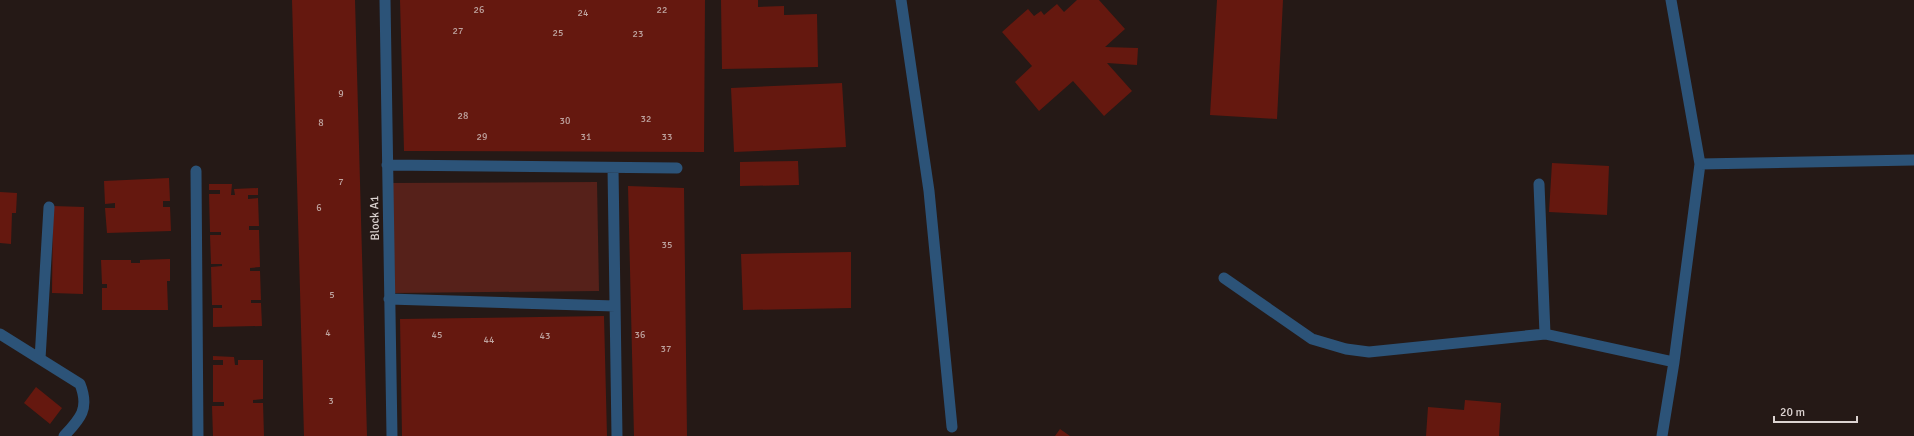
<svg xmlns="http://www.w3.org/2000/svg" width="1914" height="436" font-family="Signika,sans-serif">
	<rect width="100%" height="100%" fill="#251916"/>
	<path fill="#56211a" d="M597 182 599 291 395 293 392 183Z"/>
	<path fill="#65180f" d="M292 0H355L367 436H304Z
		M400 0H705L704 152 404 151Z
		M721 0H758V7L784 6V15L817 14 818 67 722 69Z
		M1077 0H1099L1125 29 1105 47 1138 48 1137 65 1107 63 1132 91 1104 116 1073 81 1039 111 1015 82 1032 66 1002 32 1028 9 1034 16 1041 11 1044 15 1057 4 1064 12Z
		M1217 0H1283L1277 119 1210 115Z
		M842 83 846 147 734 152 731 88Z
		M798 161 799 185 740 186V162Z
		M1552 163 1609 166 1607 215 1549 212Z
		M169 178 170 201H163V207H170L171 231 107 233 105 208H115V203L105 204 104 181Z
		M209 184H232L231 195H235L234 189 258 188V195H248V199L258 198 259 226H249V230H259L260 267 250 268V271H260L261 300H251V303H261L262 326 213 327V308H222V305H212L211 267 222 266V264H211L210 235H221V232H210L209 194H220V190H209Z
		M628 186 684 188 687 436H634Z
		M0 192 17 193 16 213H12L11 244 0 243Z
		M53 206 84 207 83 294 52 293Z
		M851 252V308L743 310 741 254Z
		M170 259V281H167L168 310H102V288H107V284H102L101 260H131V263H140V260Z
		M604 316 607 436H402L400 319Z
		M213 356 234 357 235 365H238V360H263V399L253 400V403H263L264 436H213L212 406H224V402H213V365H223V360H213Z
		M36 387 62 408 50 424 24 403Z
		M1465 400 1501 403 1499 436H1426L1428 407 1464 410Z
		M1060 429 1070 436H1055Z"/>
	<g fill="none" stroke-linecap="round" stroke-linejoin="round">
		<path stroke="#2c5378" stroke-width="11" d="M0 334 80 384C90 409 80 419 64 436
			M40 359 49 207"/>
		<path stroke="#2c5378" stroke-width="11" d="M385 0 392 436
			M901 0 929 191 952 427
			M1700 164 1914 160
			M387 165 677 168
			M613 168 617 436
			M196 171 198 436
			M1539 184 1545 334
			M1224 278 1312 339 1346 349 1369 352 1545 334 1674 362
			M389 299 615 306
			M1662 436 1674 362 1700 164 1671 0"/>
	</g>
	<g text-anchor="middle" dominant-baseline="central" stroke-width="3" stroke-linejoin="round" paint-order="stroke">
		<g font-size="10" fill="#bea4a0">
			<text x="479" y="10">26</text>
			<text x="662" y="10">22</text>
			<text x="583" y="13">24</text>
			<text x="458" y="31">27</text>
			<text x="558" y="33">25</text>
			<text x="638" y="34">23</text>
			<text x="341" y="94">9</text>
			<text x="463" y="116">28</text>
			<text x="646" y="119">32</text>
			<text x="565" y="121">30</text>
			<text x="321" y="123">8</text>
			<text x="482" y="137">29</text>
			<text x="586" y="137">31</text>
			<text x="667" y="137">33</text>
			<text x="341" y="182">7</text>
			<text x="319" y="208">6</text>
			<text x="667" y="245">35</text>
			<text x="332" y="295">5</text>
			<text x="328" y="333">4</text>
			<text x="437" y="335">45</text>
			<text x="640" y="335">36</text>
			<text x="545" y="336">43</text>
			<text x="489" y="340">44</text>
			<text x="666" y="349">37</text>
			<text x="331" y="401">3</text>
		</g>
		<g font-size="12" fill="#dcd3d1" stroke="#251916">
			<text transform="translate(375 218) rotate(-91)">Block A1</text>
		</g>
	</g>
	<path d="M1774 416v6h83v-6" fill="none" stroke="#dcd3d1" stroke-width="2"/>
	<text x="1780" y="416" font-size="12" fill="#dcd3d1" stroke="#251916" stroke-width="3" paint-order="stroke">20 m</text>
</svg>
